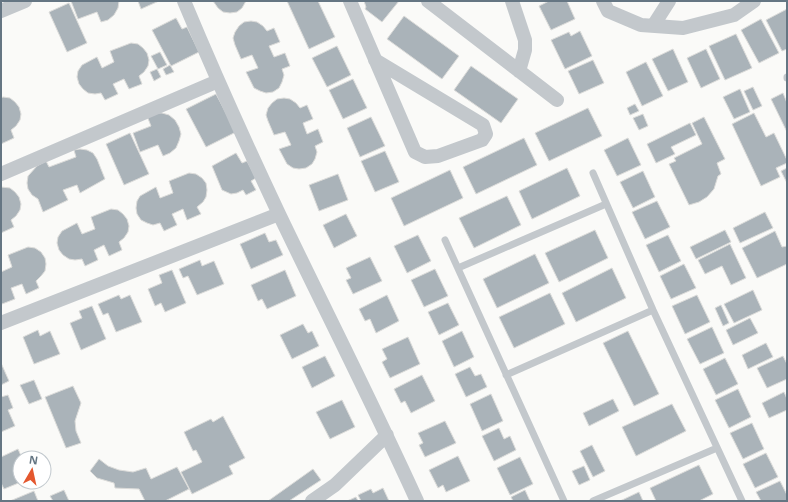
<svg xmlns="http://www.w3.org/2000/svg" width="788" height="502" font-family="'Noto Sans',sans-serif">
	<rect width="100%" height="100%" fill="#fafaf8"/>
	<path fill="#aab3b9" stroke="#dcdcda" d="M71 1H119L118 8 114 15 108 20 101 22 97 12 78 19Z
		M138 1H159L141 9Z
		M213 1H246L242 8 237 12 230 13 223 12 218 8Z
		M287 1H318L335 37 309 49Z
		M364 1H399L382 22 365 9 366 7Z
		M549 1H567L575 19 551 30 539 6Z
		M69 3 87 43 67 52 49 12Z
		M787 9V49L782 51 766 20Z
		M404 16 459 56 442 79 387 39Z
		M176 18 182 29 187 27 199 52 171 66 152 30Z
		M761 19 779 53 759 63 741 30Z
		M251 21 257 22 263 26 267 31 274 28 280 42 269 46 274 57 285 53 290 66 282 69 284 75 282 82 279 88 273 92 266 93 260 91 254 88 246 72 258 68 252 55 241 59 235 45 233 38 235 32 239 26 244 22Z
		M580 31 592 56 565 69 551 40 569 32 571 36Z
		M736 34 752 68 725 80 709 46Z
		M131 43 138 44 143 48 147 53 149 60 148 66 144 72 139 76 142 84 129 89 124 79 113 84 118 94 105 100 101 93 95 94 88 93 83 89 79 84 77 77 78 71 82 65 97 57 102 68 114 62 110 51Z
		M337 46 351 75 327 87 312 58Z
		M673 49 688 82 668 91 652 59Z
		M706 49 720 79 701 88 687 58Z
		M160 52 167 65 158 69 151 56Z
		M593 60 604 83 579 94 568 71Z
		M646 62 663 96 642 106 626 72Z
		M170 65 174 72 166 75 163 69Z
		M471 66 518 99 501 123 454 90Z
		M157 69 161 77 154 81 150 72Z
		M353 79 367 108 343 119 329 90Z
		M753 87 762 106 753 110 744 91Z
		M740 89 750 112 734 119 723 97Z
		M783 93 787 103V132L771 99Z
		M216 94 236 132 206 147 186 109Z
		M3 97 10 98 15 102 19 107 21 114 20 120 16 126 11 130 14 138 1 144V98Z
		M284 98 290 99 296 103 300 108 307 105 313 119 303 123 307 134 318 129 323 142 315 146 317 152 315 159 312 164 306 168 299 169 293 168 287 164 279 149 291 145 285 132 274 135 268 121 266 115 268 108 272 103 277 99Z
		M635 104 639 111 630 115 627 108Z
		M588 108 602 136 549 161 535 133Z
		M154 113H162L169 115 175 120 179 127 181 134 179 141 176 148 170 153 163 156 158 145 140 152 133 133 151 126 147 116Z
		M754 113 766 137 774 133 787 160V163L776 168 780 177 761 186 732 124Z
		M643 114 648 126 639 130 633 118Z
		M371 117 385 146 360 157 347 128Z
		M704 117 725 159 717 163 721 174 718 176 714 189 707 197 699 202 689 205 669 164 676 161 674 158 702 144 692 123Z
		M690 123 696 135 671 147 675 154 656 163 647 144Z
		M130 133 149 174 124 185 106 144Z
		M524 138 537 165 476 194 463 167Z
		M628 138 641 165 617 176 604 150Z
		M80 149 87 150 93 153 97 159 105 179 80 193 77 185 63 190 68 200 43 212 38 199 32 195 28 189 27 183 28 176 37 166 46 161 49 167 76 157 74 150Z
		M385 151 399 182 375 192 361 161Z
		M236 153 242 163 247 161 256 178 251 181 256 190 246 195 243 190 237 193 231 194 222 190 212 166Z
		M567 168 580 196 532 219 519 191Z
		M787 168V183L781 171Z
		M450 170 463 198 404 226 391 198Z
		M643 171 655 197 633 208 620 182Z
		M189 173 196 174 202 178 206 183 207 190 206 197 203 202 197 207 201 214 187 220 183 209 172 214 177 225 164 231 160 223 153 225 147 223 141 220 137 214 136 208 137 201 140 196 156 187 160 198 173 193 169 181Z
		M338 174 348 200 319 211 309 185Z
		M1 187 10 188 15 192 19 197 21 204 20 210 16 216 11 220 14 227 1 233Z
		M507 196 521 225 474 248 459 218Z
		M657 201 670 227 645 239 632 212Z
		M111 209 118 210 123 214 127 219 129 226 128 232 124 238 119 242 122 250 109 256 104 245 94 250 98 260 85 266 82 259 75 260 69 259 63 255 59 250 57 243 58 237 62 231 77 223 82 234 95 229 91 217Z
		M765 212 773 228 740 243 733 228Z
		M346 214 357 236 334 248 323 225Z
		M595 230 608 258 559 282 545 253Z
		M725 230 731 242 696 259 690 247Z
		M775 231 782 247 787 246V264L757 278 742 248Z
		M265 233 269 242 276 240 283 255 251 269 240 244Z
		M418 235 431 261 407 273 394 246Z
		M668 235 681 261 659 272 646 245Z
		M730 244 746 278 731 285 722 266 705 274 698 260Z
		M28 247 35 248 41 252 45 258 46 264 45 271 41 276 36 281 39 288 26 294 22 284 11 288 15 299 2 304 1 302V272L12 267 8 255Z
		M535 254 549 283 497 308 483 279Z
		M370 257 382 281 353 294 346 280 351 278 346 268Z
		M200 260 202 266 214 261 224 284 197 295 188 276 183 278 179 269Z
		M684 264 696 288 671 299 660 276Z
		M612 268 626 298 576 322 562 293Z
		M435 269 448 296 424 307 411 280Z
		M172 270 186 303 165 312 161 303 155 306 148 289 162 283 159 275Z
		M285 270 296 296 267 309 262 299 258 301 251 285Z
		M753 290 762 310 734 323 724 304Z
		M550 293 565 324 514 348 499 317Z
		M119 295 121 299 130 295 142 322 116 332 108 313 103 315 98 304Z
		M387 295 399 321 376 333 370 319 365 321 359 309Z
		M697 295 710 322 685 334 672 306Z
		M448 303 459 325 439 335 428 312Z
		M721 305 729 323 723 326 715 308Z
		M92 306 106 339 81 350 70 323 82 318 79 311Z
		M750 318 758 333 733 345 726 330Z
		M303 324 308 333 312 331 319 346 292 359 280 335Z
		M712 327 724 353 700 364 687 339Z
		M38 330 40 336 50 331 60 354 34 364 23 337Z
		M462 331 474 357 454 367 442 341Z
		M628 331 659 394 634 406 603 343Z
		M408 337 420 364 390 378 382 362 387 359 382 349Z
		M766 343 773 357 748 369 742 355Z
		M325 356 335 376 312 388 302 367Z
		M783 356 787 364V379L767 388 757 368Z
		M725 358 738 384 716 395 703 369Z
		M1 363 9 381 1 385Z
		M470 367 475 376 481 374 487 387 466 397 455 374Z
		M422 375 435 401 411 413 405 401 401 403 394 389Z
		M34 380 42 399 29 404 20 385Z
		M73 386 81 403 75 421 76 431 81 443 66 448 45 397Z
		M738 389 751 417 729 428 715 400Z
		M784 392 787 399V410L769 418 762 403Z
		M491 394 503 421 482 431 470 404Z
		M8 395 13 408 8 410 15 426 1 432V397Z
		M613 399 619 411 589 426 583 413Z
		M342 400 355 427 330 439 316 412Z
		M672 404 686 431 636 456 622 427Z
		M223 416 245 458 229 466 233 474 192 494 181 472 202 462 196 450 193 451 184 432 211 419 213 422Z
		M445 421 456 443 425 457 419 445 423 443 418 433Z
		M752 423 764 449 743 459 730 433Z
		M499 428 504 439 510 436 516 450 494 461 482 436Z
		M592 445 605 471 593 477 580 451Z
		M18 449 22 458H20V482H21L4 489 1 483V457Z
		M766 453 778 477 755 488 743 464Z
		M458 456 470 481 446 492 443 485 438 488 429 470Z
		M520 457 533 484 510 495 497 468Z
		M99 459 108 466 119 470 133 472 146 468 151 479 177 467 189 489 165 501H145L139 489 115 488 114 483 97 478 90 471Z
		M699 465 713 494 699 501H656L650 488Z
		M584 466 590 480 579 485 572 471Z
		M313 469 321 480 289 501H268Z
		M780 481 787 495V501H761L756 492Z
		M383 488 389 501H361L358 495 371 489 373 493Z
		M64 490 69 501H53L50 496Z
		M525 490 530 501H513L511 497Z
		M34 491 38 501H10Z
		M639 492 643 501H620Z
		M356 497 358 501H347Z"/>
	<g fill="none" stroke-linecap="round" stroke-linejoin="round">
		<path stroke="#c3c8cc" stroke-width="7" d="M787 77V78
			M593 173 653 310 742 501
			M445 240 564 501
			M458 268 606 204
			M506 375 653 310
			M593 501 717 448"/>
		<path stroke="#c3c8cc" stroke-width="14" d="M184 1C214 73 246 144 279 214 325 310 373 404 417 501
			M350 1 415 152 425 157 438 156 482 140 486 134 483 125 375 60
			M428 1 557 100
			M512 1 525 40V50L519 71
			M603 1 608 11 641 25 683 28 734 15 754 1
			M1 11 25 1
			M653 26 669 1
			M1 174 218 81
			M1 323 279 214
			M312 501 335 485 387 435"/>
	</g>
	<rect width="788" height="502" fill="none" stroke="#657683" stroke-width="4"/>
	<g transform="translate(32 470) rotate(9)"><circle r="19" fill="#ffffff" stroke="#c1c8cd"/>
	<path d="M0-3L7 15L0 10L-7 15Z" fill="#e4572e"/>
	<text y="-6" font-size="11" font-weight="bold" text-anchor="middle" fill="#657683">N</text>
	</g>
</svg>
